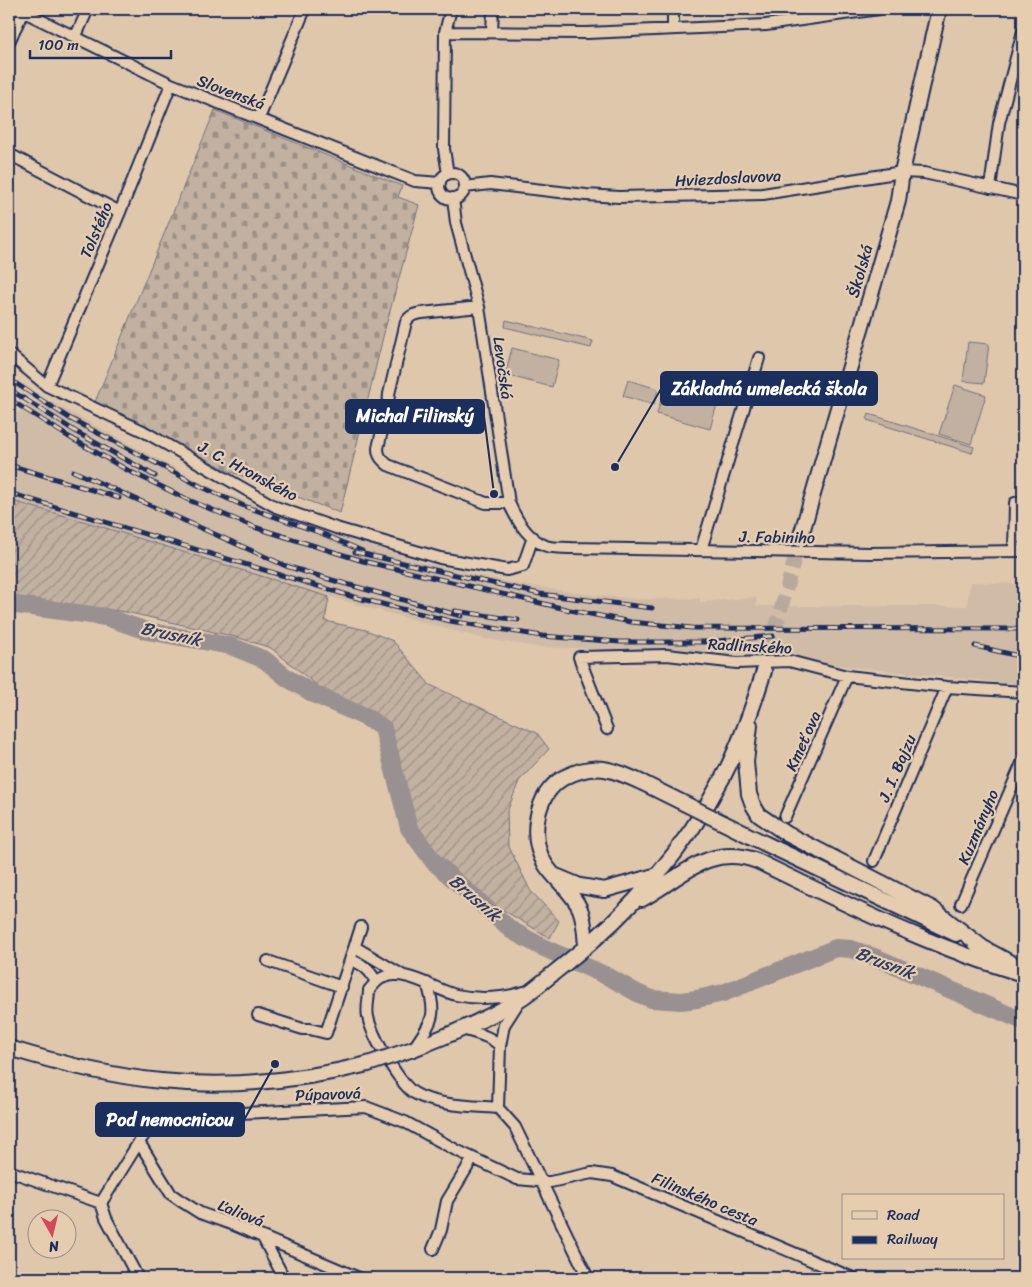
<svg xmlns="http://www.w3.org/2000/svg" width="1032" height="1287" font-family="Sriracha,sans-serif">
	<defs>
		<pattern id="cemetery-stones" width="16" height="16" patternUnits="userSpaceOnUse" patternTransform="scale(1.25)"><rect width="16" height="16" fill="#c2b1a0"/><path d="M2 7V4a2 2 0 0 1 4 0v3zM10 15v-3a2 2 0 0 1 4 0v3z" fill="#9d9086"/></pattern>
		<pattern id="garden-furrows" width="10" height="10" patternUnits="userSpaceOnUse" patternTransform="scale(1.25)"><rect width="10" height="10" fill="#c2b1a0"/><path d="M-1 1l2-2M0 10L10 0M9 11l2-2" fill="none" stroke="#9d9086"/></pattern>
	</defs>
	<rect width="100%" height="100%" fill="#dfc7ac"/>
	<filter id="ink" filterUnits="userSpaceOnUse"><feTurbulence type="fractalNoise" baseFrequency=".02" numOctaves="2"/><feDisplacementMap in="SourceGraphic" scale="10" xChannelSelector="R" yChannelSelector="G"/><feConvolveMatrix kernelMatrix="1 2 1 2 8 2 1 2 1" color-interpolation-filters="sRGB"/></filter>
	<g filter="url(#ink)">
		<path fill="#d0bca6" d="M44 398 216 490 347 537 425 563 517 584 593 595 640 599 700 598V602L756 597 757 606H967L970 582 1023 584V685L824 664 788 655 537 647 480 638 329 597 83 521 9 500V418Z"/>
		<path fill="url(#cemetery-stones)" stroke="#6e707f" d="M215 110 402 186 398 197 419 205 385 329 340 513 229 471 95 402Z"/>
		<path fill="url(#garden-furrows)" stroke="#6e707f" d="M9 500 83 521 329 597 325 621 366 630 393 641 430 685 537 733 549 749 519 781 507 812 508 845 530 890 559 921 550 938 483 898 417 837 382 717 319 687 271 648 236 637 126 612 9 596Z"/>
		<path fill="#c2b1a0" stroke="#6e707f" d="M506 320 593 341 591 348 505 327Z
			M968 342 989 344 984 383 963 381Z
			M512 348 559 360 552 387 505 375Z
			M628 380 658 389 654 405 623 396Z
			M666 382 719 397 710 429 657 414Z
			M955 385 986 395 971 444 939 434Z
			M869 414 974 447 972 453 867 420Z"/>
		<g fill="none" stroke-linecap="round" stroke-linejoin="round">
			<path stroke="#999191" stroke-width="18" d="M9 604 106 617 147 631 231 646 265 660 287 678 314 694 367 718 383 728 409 828 433 861 511 930 542 947 609 977 639 994 652 999 681 1001 697 999 723 993 836 948 851 949 877 958 1023 1021"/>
			<path stroke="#b8a99c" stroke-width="14" stroke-dasharray="14 7" stroke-linecap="butt" d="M764 671 800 539"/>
			<defs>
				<path id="minor" d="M18 9 171 84 415 181 440 183
					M673 9V29
					M445 32 587 33 766 25 879 9
					M492 32 493 9
					M75 38 88 9
					M9 42 23 12
					M259 118 305 9
					M9 154 120 212
					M439 186a13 13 0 1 1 26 0a13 13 0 1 1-26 0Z
					M448 174 444 149 445 32 451 9
					M465 187 490 184 586 195 619 197 763 194 902 172 924 173 1023 195
					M990 188 999 123 1023 31
					M453 198 456 223 479 307 509 503C516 519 527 538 544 545 551 549 563 547 571 548L870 553 1023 551
					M479 307 422 313C415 314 410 315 406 322L389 394 388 406 378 448C378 456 381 459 388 465L486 503H509
					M9 354 47 386 143 431 276 507 336 528 440 558 507 570 523 566 533 537
					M47 386 120 212 171 84
					M701 550 759 358
					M1014 551 1015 503 1023 501
					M607 729 579 657 667 655 737 663 789 661 847 676 947 687 1023 692
					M785 817 847 676
					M874 861 947 687
					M961 904 1023 761
					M355 947 402 975
					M351 960C364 965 370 970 376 982
					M268 961 342 987
					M524 992C501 999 480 1000 456 995 433 989 403 966 380 979 376 981 372 987 369 990 369 998 366 1009 368 1017 372 1036 399 1083 414 1093 436 1106 473 1106 498 1108L515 1127 588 1278
					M258 1015 303 1029H310L326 1033 361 927
					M462 1029C475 1033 491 1036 500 1046
					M413 1049C432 1021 438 1017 427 983
					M498 1108 500 1046 504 1025 520 1000
					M139 1142 171 1194 181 1201 200 1213 234 1225 359 1278
					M9 1171 101 1203
					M263 1238 284 1278
					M433 1249 441 1230 447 1201 473 1158
					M138 1278 106 1218 101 1203 139 1142 153 1123 163 1118 179 1116 366 1107 405 1122 456 1150 517 1179 550 1182 592 1173 612 1176 853 1278"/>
				<path id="secondary" d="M800 539 898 201 902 172 939 9
					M750 725 746 762 749 794 753 805 759 815 787 834 933 909 982 947
					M766 844 956 934
					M556 876 580 886 604 890 658 875
					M642 899C681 878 708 843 757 861 844 903 930 947 1023 974
					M976 944 1018 967
					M586 947C585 935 585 921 580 909 572 891 555 880 545 864 529 837 535 795 563 778 595 761 612 769 643 783
					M9 1048C58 1063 109 1076 161 1081 231 1088 300 1081 368 1064
					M413 1049C450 1035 489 1019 523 997 537 987 551 975 565 964 630 913 684 851 723 777 740 744 753 707 764 671"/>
			</defs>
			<use href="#minor" stroke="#1b2f5e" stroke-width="14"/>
			<use href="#secondary" stroke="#1b2f5e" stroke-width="18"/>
			<use href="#minor" stroke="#e7cdaf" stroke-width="10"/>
			<use href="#secondary" stroke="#e7cdaf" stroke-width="14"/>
			<defs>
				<path id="rail" d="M9 379 69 418 202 487 244 506 321 533 362 551
					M9 389 78 433 155 476
					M9 399 69 437 129 471 191 501 254 527 363 561 570 610 631 622 692 628 1023 629
					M9 465 119 498
					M73 471 286 566 332 580 461 616
					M9 493 354 597 450 621 542 636 620 642H705L773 636
					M355 552 540 594 652 608
					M455 611 518 620
					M975 646 1023 657"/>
			</defs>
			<use href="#rail" stroke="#1b2f5e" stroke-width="5"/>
			<use href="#rail" stroke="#e7cdaf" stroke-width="3" stroke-dasharray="9" stroke-linecap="butt"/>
			<defs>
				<path id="secondary-bridge" d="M643 783 766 844
					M368 1064 413 1049"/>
			</defs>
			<use href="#secondary-bridge" stroke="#1b2f5e" stroke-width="18" stroke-linecap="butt"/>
			<use href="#secondary-bridge" stroke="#e7cdaf" stroke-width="14"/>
		</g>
	</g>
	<g text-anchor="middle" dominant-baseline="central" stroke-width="4.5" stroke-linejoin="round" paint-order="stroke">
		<g font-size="16" fill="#1b2f5e" stroke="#e7cdaf">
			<text transform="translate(231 92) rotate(21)">Slovenská</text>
			<text transform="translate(728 178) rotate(-3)">Hviezdoslavova</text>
			<text transform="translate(96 230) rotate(-67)">Tolstého</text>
			<text transform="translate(860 271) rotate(-74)">Školská</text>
			<text transform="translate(503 368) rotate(82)">Levočská</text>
			<text transform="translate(248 471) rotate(28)">J. C. Hronského</text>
			<text transform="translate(777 537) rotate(1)">J. Fabiniho</text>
			<text transform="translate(750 646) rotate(3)">Radlinského</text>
			<text transform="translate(803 741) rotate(-66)">Kmeťova</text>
			<text transform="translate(897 768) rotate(-67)">J. I. Bajzu</text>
			<text transform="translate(978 827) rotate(-67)">Kuzmányho</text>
			<text transform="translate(328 1094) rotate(-2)">Púpavová</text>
			<text transform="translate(705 1199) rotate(23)">Filinského cesta</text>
			<text transform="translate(241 1213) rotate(22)">Ľaliová</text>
		</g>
		<g font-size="18" font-style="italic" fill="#2e3e66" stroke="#e7cdaf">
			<text transform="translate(171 634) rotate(12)">Brusník</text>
			<text transform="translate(475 898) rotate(41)">Brusník</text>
			<text transform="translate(885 963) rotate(21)">Brusník</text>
		</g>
	</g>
	<path fill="none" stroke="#1b2f5e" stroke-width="2" d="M615 467L661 389M494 494L484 416M275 1064L244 1120"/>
	<g fill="#1b2f5e" stroke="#e7cdaf" stroke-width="2">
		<circle cx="615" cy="467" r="5"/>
		<circle cx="494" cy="494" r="5"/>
		<circle cx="275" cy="1064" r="5"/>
	</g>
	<g fill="#1b2f5e" stroke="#1b2f5e" stroke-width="2">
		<rect x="661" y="372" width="216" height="33" rx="5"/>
		<rect x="346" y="400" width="138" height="33" rx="5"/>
		<rect x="96" y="1103" width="148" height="33" rx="5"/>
	</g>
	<g font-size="18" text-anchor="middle" font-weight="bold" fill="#fff">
		<text x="769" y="395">Základná umelecká škola</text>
		<text x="415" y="422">Michal Filinský</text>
		<text x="170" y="1126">Pod nemocnicou</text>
	</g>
	<rect width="1032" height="1287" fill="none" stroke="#e7cdaf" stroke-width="30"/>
	<rect x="15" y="15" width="1002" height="1257" fill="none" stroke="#1b2f5e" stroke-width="2" filter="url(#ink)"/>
	<rect x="842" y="1194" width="162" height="65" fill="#e7cdaf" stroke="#958e8f"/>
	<rect x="852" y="1211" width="25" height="8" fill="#e7cdaf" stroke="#958e8f"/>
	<text x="887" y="1220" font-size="15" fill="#1b2f5e">Road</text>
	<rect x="852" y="1236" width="25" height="8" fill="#1b2f5e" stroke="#958e8f"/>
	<text x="887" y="1244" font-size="15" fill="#1b2f5e">Railway</text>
	<g transform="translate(52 1234) rotate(172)"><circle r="24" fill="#e7cdaf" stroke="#958e8f"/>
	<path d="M0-4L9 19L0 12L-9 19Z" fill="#d1495b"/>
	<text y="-8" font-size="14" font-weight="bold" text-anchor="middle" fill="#1b2f5e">N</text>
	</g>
	<path d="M30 50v8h141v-8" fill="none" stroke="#1b2f5e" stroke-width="2.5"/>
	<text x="38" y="50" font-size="15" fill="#1b2f5e" stroke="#e7cdaf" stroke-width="4" paint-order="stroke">100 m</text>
</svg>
